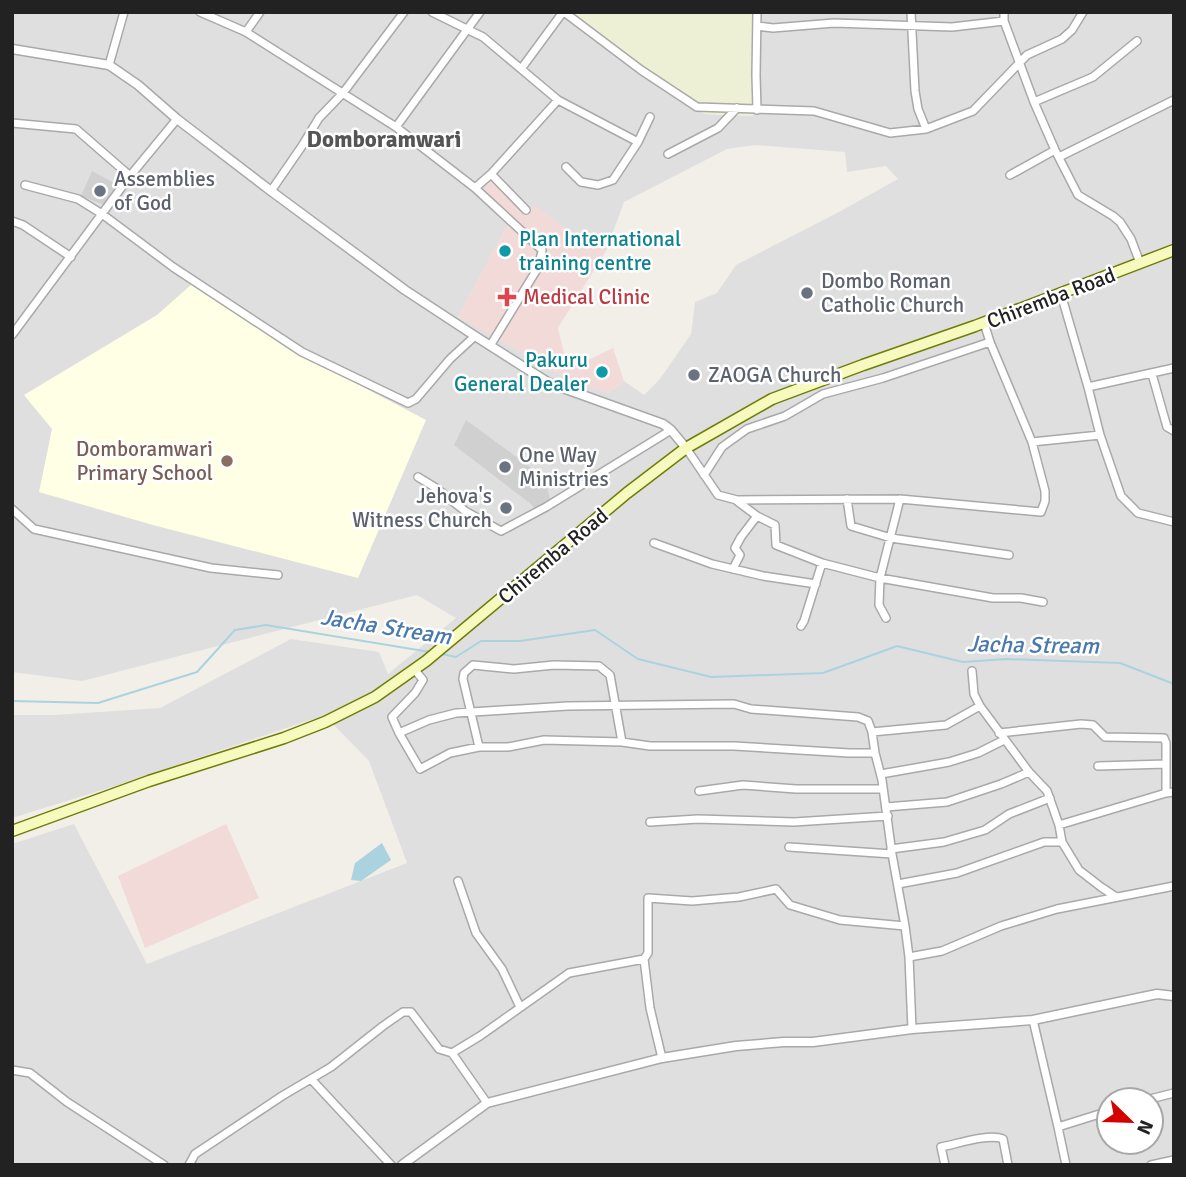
<svg xmlns="http://www.w3.org/2000/svg" width="1186" height="1177" font-family="Signika,sans-serif">
	<rect width="100%" height="100%" fill="#f2efe9"/>
	<path fill="#e0dfdf" fill-rule="evenodd" d="M12 12H573L704 114 753 116 752 12H1174V1165H12V844L74 824 147 964 407 863 369 761 326 717 310 720 115 786 12 818V715H54L160 708 291 639 379 652 388 674 456 618 417 595 82 681 12 672ZM754 145 845 152 847 172 886 166 898 179 839 212 736 265 717 293 695 302 691 334 660 379 644 395 624 381 608 393 458 317 509 223 531 210 534 206 569 231 606 251 624 202 727 149ZM1109 1100H1151V1142H1109Z"/>
	<path fill="#f2dad9" d="M498 174 530 210 535 205 569 231 606 251 558 328 568 370 613 348 624 381 608 393 571 381 458 317 509 223 480 192Z
		M226 824 259 898 145 948 118 876Z"/>
	<path fill="#ffffe5" d="M192 284 306 357 426 420 358 578 153 525 39 492 52 429 24 395 157 315Z"/>
	<path fill="#d0d0d0" d="M92 171 120 186 104 205 81 196Z
		M466 420 545 478 551 504 537 513 532 505 454 445Z"/>
	<path fill="#eef0d5" d="M573 12H752L753 116 704 114Z"/>
	<path fill="#aad3df" d="M382 843 391 860 361 881 351 880 355 863Z"/>
	<g fill="none" stroke-linecap="round" stroke-linejoin="round">
		<path stroke="#aad3df" stroke-width="2" d="M442 654 456 657 481 641H520L595 630 638 659 711 677 823 673 897 646 963 662 1006 659 1120 663 1174 684
			M12 701 98 703 197 672 235 630 266 625 430 652"/>
		<defs>
			<path id="minor" d="M200 12 246 32 396 127 475 188 542 250 539 266 490 346
				M432 12 483 37 558 100 638 142 613 180 598 185 581 182 566 167
				M564 12 641 70 697 107 814 111 890 133 926 129 973 111 1027 55 1062 39 1072 30 1083 12
				M757 12 756 75 757 110
				M911 12 915 91 918 109 926 129
				M1004 12V21L1034 102 1055 150 1078 195 1113 216 1120 222 1131 239 1140 263
				M757 26 773 28 834 23 952 27 1004 21
				M246 32 260 12
				M109 65 124 12
				M521 69 563 12
				M1034 102 1093 77 1137 41
				M12 123 76 129 130 176
				M396 127 480 12
				M638 142 650 117
				M668 154 718 128 737 108
				M1059 157 1174 100
				M491 174 526 210
				M1010 175 1055 150
				M25 185 78 199 102 214 173 267 302 352 408 403 416 399 450 359 475 336
				M475 188 491 174 558 100
				M271 191 302 146 319 118 343 93 404 12
				M12 221 23 225 71 257
				M1061 294 1088 387 1100 435 1121 496 1138 513 1174 522
				M12 335 130 176 177 119
				M1152 374 1167 427 1174 431
				M1088 387 1174 368
				M1032 442 1100 435
				M686 448 718 495 737 500 900 499 1041 512 1045 501V491L1032 442 990 342 984 323
				M704 475 722 447 747 429 785 416 823 394 883 378 990 342
				M418 477 436 488 465 511 501 531 546 507 671 430
				M847 499 851 526 891 538 1009 555
				M737 501 757 516 775 525 776 545 822 563 880 578 993 598H1021L1043 602
				M12 509 34 529 211 568 278 575
				M654 543 712 564 763 576 816 584
				M733 569 740 555 735 548 741 537 757 516
				M886 618 879 605 880 578 900 499
				M801 626 804 621 822 563
				M415 670 423 680 415 693 392 717 399 733 420 769 450 753 479 747H508L544 740 622 742 650 746H734L849 753H875
				M972 671 974 694 980 706 1029 772 1047 791 1059 825 1062 842 1079 870 1101 887 1116 897
				M872 732 946 725 980 706
				M399 733 429 720 456 713 568 706 734 704 751 709 858 717 868 721 872 732 875 753 882 780 892 854 905 926 909 957 912 1029
				M999 733 1081 724 1093 725 1105 737 1164 738 1166 743V793
				M479 747 463 679 464 673 473 665 514 669 554 665 599 666 610 675 622 742
				M1098 766 1166 764
				M881 774 949 762 978 753 1004 740
				M699 791 743 785 796 789H883
				M886 807 947 802 1001 784 1029 772
				M650 822 698 819 794 822 888 816
				M1059 825 1166 793 1174 792
				M789 847 892 854
				M891 849 944 842 985 830 1009 814 1050 798
				M458 881 476 933 502 969 520 1007
				M898 884 957 873 1044 842H1062
				M909 957 942 951 1001 926 1057 909 1174 886
				M1033 1020 1058 1127
				M452 1053 480 1036 569 973 644 959
				M662 1058 650 1008 644 959 648 953V898L692 901 739 897 776 889 790 905 840 920 905 926
				M12 1070 30 1073 67 1102 164 1165
				M311 1079 391 1165
				M1146 1100 1174 1093
				M189 1165 195 1154 282 1096 331 1067 383 1026 403 1012H411L439 1049 452 1053 487 1103
				M945 1165 941 1147C957 1144 989 1133 1003 1139L1008 1165
				M1066 1165 1058 1127 1109 1111
				M1151 1165 1174 1160"/>
			<path id="tertiary" d="M12 49 109 65 138 85 177 119 271 191 405 290 475 336 549 383 663 424 671 430 686 448
				M402 1165 487 1103 662 1058 736 1046 784 1042H813L912 1029 1033 1020 1157 994 1174 996"/>
			<path id="secondary" d="M12 831 149 781 284 738 325 722 375 697 426 661 627 493 686 448 772 399 863 365 975 326 1174 250"/>
		</defs>
		<use href="#minor" stroke="#a9a9a9" stroke-width="10"/>
		<use href="#tertiary" stroke="#a9a9a9" stroke-width="11"/>
		<use href="#secondary" stroke="#707d05" stroke-width="13"/>
		<use href="#minor" stroke="#fff" stroke-width="7"/>
		<use href="#tertiary" stroke="#fff" stroke-width="8"/>
		<use href="#secondary" stroke="#f7fabf" stroke-width="10"/>
	</g>
	<g fill="#6b7280" stroke="#fff" stroke-width="2.5">
		<circle cx="100" cy="191" r="7"/>
		<circle cx="807" cy="293" r="7"/>
		<circle cx="694" cy="375" r="7"/>
		<circle cx="505" cy="467" r="7"/>
		<circle cx="506" cy="508" r="7"/>
	</g>
	<g fill="#0f9aa8" stroke="#fff" stroke-width="2.5">
		<circle cx="505" cy="251" r="7"/>
		<circle cx="602" cy="372" r="7"/>
	</g>
	<path fill="#e0444e" stroke="#fff" stroke-width="2.5" d="M503.5 286.5h7v7h7v7h-7v7h-7v-7h-7v-7h7z"/>
	<circle fill="#8d6e63" stroke="#fff" stroke-width="2.5" cx="227" cy="461" r="7"/>
	<g text-anchor="middle" dominant-baseline="central" stroke-width="5" stroke-linejoin="round" paint-order="stroke">
		<g font-size="21" fill="#5b616d" stroke="#fff" text-anchor="start">
			<text x="114" y="179">Assemblies<tspan x="114" dy="24">of God</tspan></text>
			<text x="821" y="281">Dombo Roman<tspan x="821" dy="24">Catholic Church</tspan></text>
			<text x="708" y="375">ZAOGA Church</text>
			<text x="519" y="455">One Way<tspan x="519" dy="24">Ministries</tspan></text>
			<text x="492" y="496" text-anchor="end">Jehova's<tspan x="492" dy="24">Witness Church</tspan></text>
		</g>
		<g font-size="21" fill="#0d838f" stroke="#fff" text-anchor="start">
			<text x="519" y="239">Plan International<tspan x="519" dy="24">training centre</tspan></text>
			<text x="588" y="360" text-anchor="end">Pakuru<tspan x="588" dy="24">General Dealer</tspan></text>
		</g>
		<g font-size="21" fill="#be3a42" stroke="#fff" text-anchor="start">
			<text x="523" y="297">Medical Clinic</text>
		</g>
		<g font-size="21" fill="#222" stroke="#fff">
			<text transform="translate(1051 298) rotate(-21)">Chiremba Road</text>
			<text transform="translate(553 556) rotate(-40)">Chiremba Road</text>
		</g>
		<g font-size="21" fill="#785e54" stroke="#fff" text-anchor="end">
			<text x="213" y="449">Domboramwari<tspan x="213" dy="24">Primary School</tspan></text>
		</g>
		<g font-size="23" font-weight="bold" fill="#555" stroke="#fff">
			<text x="384" y="139">Domboramwari</text>
		</g>
		<g font-size="23" font-style="italic" fill="#4a7aab" stroke="#fff">
			<text transform="translate(386 627) rotate(9)">Jacha Stream</text>
			<text transform="translate(1033 645) rotate(1)">Jacha Stream</text>
		</g>
	</g>
	<rect width="1186" height="1177" fill="none" stroke="#222222" stroke-width="28"/>
	<g transform="translate(1130 1121) rotate(113)"><circle r="33" fill="#ffffff" stroke="#a7a7a7" stroke-width="2"/>
	<path d="M0-5L12 26L0 18L-12 26Z" fill="#d40000"/>
	<text y="-10" font-size="19" font-weight="bold" text-anchor="middle" fill="#222222">N</text>
	</g>
</svg>
